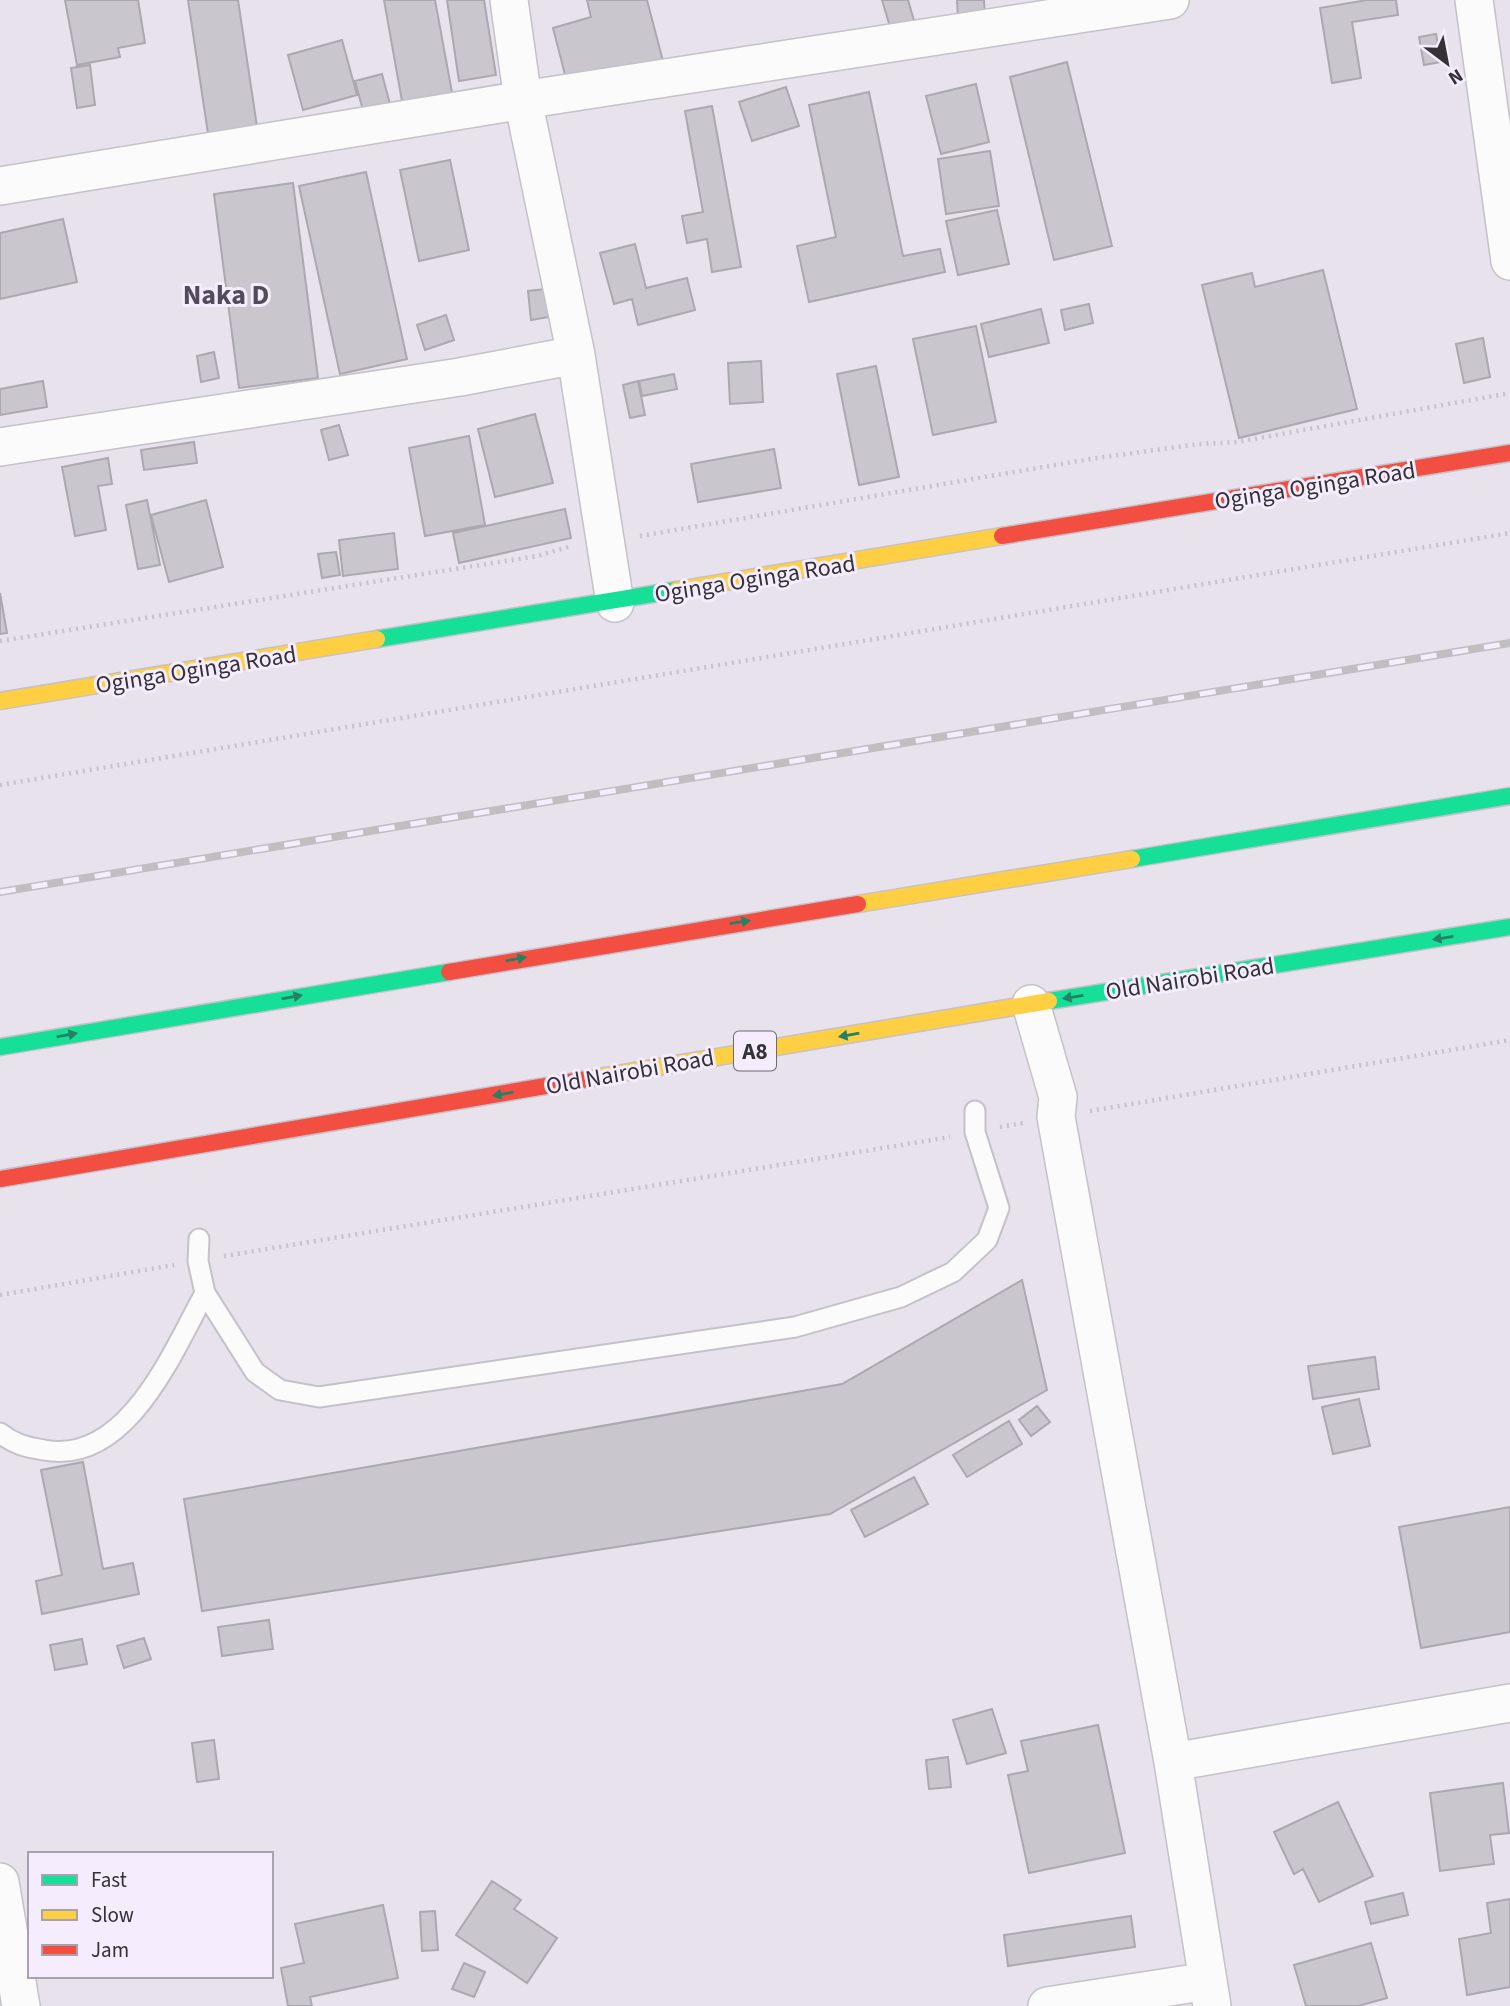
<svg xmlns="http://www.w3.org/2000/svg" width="1510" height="2006" font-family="'Source Sans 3',sans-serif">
	<rect width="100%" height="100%" fill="#e7e2ec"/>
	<path fill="#cac6ce" stroke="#aca8af" stroke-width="2" d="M65 0H138L145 43 118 48 120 57 77 65Z
		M188 0H238L258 133 209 140Z
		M384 0H435L453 98 403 107Z
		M447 0H484L496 75 459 81Z
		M587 0H647L664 65 569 90 553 28 591 17Z
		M882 0H908L915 24 891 30Z
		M957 0H984L985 14 958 17Z
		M1367 0H1396L1398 15 1352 22 1361 78 1332 83 1320 8Z
		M1436 34 1441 62 1424 65 1419 37Z
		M342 40 357 95 303 110 288 55Z
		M1067 62 1112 246 1054 260 1010 77Z
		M90 65 95 105 77 108 71 68Z
		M382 74 391 108 364 114 355 81Z
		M976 84 989 142 941 154 926 96Z
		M786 87 799 126 752 141 739 102Z
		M869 92 903 256 940 249 945 272 809 302 797 246 836 237 809 105Z
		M712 106 741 267 712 272 707 239 687 243 682 216 703 212 685 111Z
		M990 151 999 206 946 214 938 159Z
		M450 160 469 250 419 261 400 170Z
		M366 172 407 359 340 374 299 186Z
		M293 183 318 378 239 388 214 194Z
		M997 210 1009 264 958 275 946 221Z
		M63 219 77 282 0 299V233Z
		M635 244 646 288 687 278 695 310 638 325 632 299 614 304 600 253Z
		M1323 270 1357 409 1239 438 1202 285 1252 273 1255 287Z
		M546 289 549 317 531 320 528 291Z
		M1089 304 1093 323 1065 330 1061 310Z
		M1041 309 1049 343 989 357 981 324Z
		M446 315 454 340 425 350 417 325Z
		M976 326 996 422 933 435 913 339Z
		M1483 338 1490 377 1464 383 1456 344Z
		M214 352 219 378 201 382 197 356Z
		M761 361 763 402 730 404 728 363Z
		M876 366 899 477 859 485 837 374Z
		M674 374 677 389 642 396 639 381Z
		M43 381 47 407 0 415V389Z
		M638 381 645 415 630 418 623 385Z
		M535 414 553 483 495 497 478 429Z
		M339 425 348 455 329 460 321 430Z
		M469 436 485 525 425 536 409 448Z
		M194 442 197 463 144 470 141 450Z
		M774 449 781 488 698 502 691 464Z
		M108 458 112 484 98 486 106 530 75 536 62 467Z
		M147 500 160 565 138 569 126 505Z
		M206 500 223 567 169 582 151 515Z
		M565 509 571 538 459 563 453 533Z
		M394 533 398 569 343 576 339 540Z
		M336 552 340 575 322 578 318 554Z
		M0 593 7 633 0 634Z
		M1022 1280 1047 1390 830 1514 202 1611 184 1499 842 1384Z
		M1375 1357 1379 1389 1313 1399 1308 1366Z
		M1359 1399 1370 1446 1333 1454 1322 1407Z
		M1037 1406 1050 1422 1031 1436 1019 1420Z
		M1009 1421 1022 1444 967 1477 953 1455Z
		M83 1462 103 1569 133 1563 139 1594 42 1614 36 1581 62 1575 41 1470Z
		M914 1477 928 1504 865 1537 851 1510Z
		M1510 1507V1632L1421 1648 1399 1527Z
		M269 1620 273 1649 222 1656 218 1627Z
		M144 1638 151 1659 124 1668 117 1646Z
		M82 1639 87 1664 55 1670 50 1645Z
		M992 1709 1006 1753 967 1764 953 1720Z
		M1098 1725 1125 1853 1029 1873 1008 1775 1028 1771 1021 1741Z
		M214 1740 219 1779 197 1782 192 1743Z
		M948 1757 951 1787 929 1789 926 1760Z
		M1503 1783 1509 1833 1490 1835 1494 1864 1440 1871 1430 1793Z
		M1338 1802 1373 1876 1319 1902 1303 1869 1294 1874 1274 1832Z
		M492 1881 521 1900 514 1909 557 1938 527 1983 456 1935Z
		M1403 1893 1408 1915 1371 1924 1365 1902Z
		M1510 1899V1987L1467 1995 1459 1939 1491 1933 1487 1903Z
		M383 1905 398 1978 310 1997 312 2006H288L281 1968 304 1963 295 1924Z
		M435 1911 438 1950 422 1951 420 1912Z
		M1131 1916 1135 1947 1008 1966 1004 1935Z
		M1371 1943 1387 1998 1358 2006H1306L1294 1965Z
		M464 1963 485 1972 474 1997 452 1989Z"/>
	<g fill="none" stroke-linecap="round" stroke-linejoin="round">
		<defs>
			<path id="lane" d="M199 1239 198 1261 205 1293 255 1372 280 1390 319 1397 795 1327 901 1297 953 1272 987 1240 999 1208 975 1132V1111
				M0 1433C14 1444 25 1447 44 1450 127 1466 173 1351 205 1293"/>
			<path id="street" d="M1474 0 1510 261
				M0 186 523 100 509 0
				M0 447 460 377 576 355
				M615 603 576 355 523 100 1170 0
				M1031 1004 1058 1097 1056 1117 1173 1762 1212 2006
				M1173 1762 1510 1703
				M0 1882 21 2006
				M1047 2006 1208 1981"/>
			<path id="fast" d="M377 639 677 590
				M1132 859 1510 796
				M1049 1001 1510 927
				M0 1047 449 972"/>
			<path id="slow" d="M677 590 1002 536
				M0 701 377 639
				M858 904 1132 859
				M593 1078 1049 1001"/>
			<path id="jam" d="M1002 536 1510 453
				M449 972 858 904
				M0 1179 593 1078"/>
		</defs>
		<use href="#lane" stroke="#c5c1c8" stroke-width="23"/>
		<use href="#street" stroke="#c5c1c8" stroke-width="40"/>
		<use href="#fast" stroke="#c5c1c8" stroke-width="19"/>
		<use href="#slow" stroke="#c5c1c8" stroke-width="19"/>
		<use href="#jam" stroke="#c5c1c8" stroke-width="19"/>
		<path stroke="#c4c3c7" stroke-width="4.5" stroke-dasharray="2 5" stroke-linecap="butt" d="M640 536 1090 459 1199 444 1237 442 1510 393
			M0 641 537 556 572 546
			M0 785 1510 533
			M1090 1111 1510 1040
			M1000 1127 1023 1123
			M224 1256 950 1137
			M0 1295 174 1265"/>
		<use href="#lane" stroke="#fbfbfc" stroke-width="19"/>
		<use href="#street" stroke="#fbfbfc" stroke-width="37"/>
		<use href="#fast" stroke="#16e098" stroke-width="16"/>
		<use href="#slow" stroke="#ffcf43" stroke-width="16"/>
		<use href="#jam" stroke="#f24e42" stroke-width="16"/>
		<defs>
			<path id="rail" d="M0 892 1510 643"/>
		</defs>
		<use href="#rail" stroke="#c0bec1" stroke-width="8"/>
		<use href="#rail" stroke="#f5ecfd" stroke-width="5" stroke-dasharray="16" stroke-linecap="butt"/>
	</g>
	<defs><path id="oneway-solid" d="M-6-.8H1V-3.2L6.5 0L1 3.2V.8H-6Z" transform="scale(1.75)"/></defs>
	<g fill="#268063">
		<use href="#oneway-solid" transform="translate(740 922) rotate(-9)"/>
		<use href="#oneway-solid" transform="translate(1443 938) rotate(171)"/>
		<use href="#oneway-solid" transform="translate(516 959) rotate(-10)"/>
		<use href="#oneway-solid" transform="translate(292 997) rotate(-10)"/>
		<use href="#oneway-solid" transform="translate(1073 997) rotate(171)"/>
		<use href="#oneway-solid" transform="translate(67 1035) rotate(-10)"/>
		<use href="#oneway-solid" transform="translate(849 1035) rotate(170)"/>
		<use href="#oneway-solid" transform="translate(503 1094) rotate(170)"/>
	</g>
	<g text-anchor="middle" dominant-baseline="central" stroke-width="6" stroke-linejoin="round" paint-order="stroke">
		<rect fill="#f5ecfd" stroke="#6e6972" stroke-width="2" x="734" y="1031.5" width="42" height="39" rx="5"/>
		<g font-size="23" font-weight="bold" fill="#343137">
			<text x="755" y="1051">A8</text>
		</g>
		<g font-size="24" fill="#343137" stroke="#f5ecfd">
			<text transform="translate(1315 486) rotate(-9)">Oginga Oginga Road</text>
			<text transform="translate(755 579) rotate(-9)">Oginga Oginga Road</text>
			<text transform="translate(196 670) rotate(-9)">Oginga Oginga Road</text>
			<text transform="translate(1190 979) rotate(-9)">Old Nairobi Road</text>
			<text transform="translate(630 1072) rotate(-10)">Old Nairobi Road</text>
		</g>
		<g font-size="28" font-weight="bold" fill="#524b59" stroke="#f5ecfd">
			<text x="226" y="295">Naka D</text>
		</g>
	</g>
	<rect x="28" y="1852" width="245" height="126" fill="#f5ecfd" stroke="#a8a1ae" stroke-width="2"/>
	<rect x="42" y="1875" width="35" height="10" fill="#16e098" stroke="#a8a1ae" stroke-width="2"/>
	<text x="91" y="1887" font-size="21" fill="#343137">Fast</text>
	<rect x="42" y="1910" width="35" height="10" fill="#ffcf43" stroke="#a8a1ae" stroke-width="2"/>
	<text x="91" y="1922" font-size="21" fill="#343137">Slow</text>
	<rect x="42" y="1945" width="35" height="10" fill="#f24e42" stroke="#a8a1ae" stroke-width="2"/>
	<text x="91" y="1957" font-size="21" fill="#343137">Jam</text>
	<g transform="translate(1447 63) rotate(148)" stroke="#f5ecfd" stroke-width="5" paint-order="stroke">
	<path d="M0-5L12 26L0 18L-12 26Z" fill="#343137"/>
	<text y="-10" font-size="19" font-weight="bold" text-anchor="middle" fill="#343137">N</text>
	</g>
</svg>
